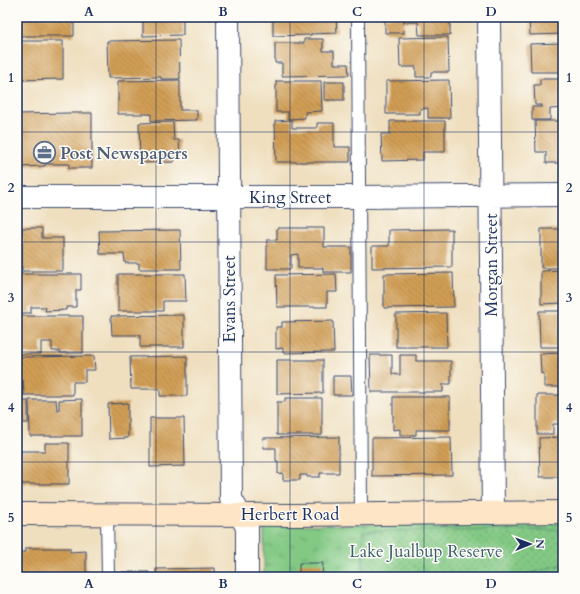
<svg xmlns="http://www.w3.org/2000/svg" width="580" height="594" font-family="Cardo,serif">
	<defs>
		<pattern id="grass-tufts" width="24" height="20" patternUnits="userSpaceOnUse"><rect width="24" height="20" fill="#83c984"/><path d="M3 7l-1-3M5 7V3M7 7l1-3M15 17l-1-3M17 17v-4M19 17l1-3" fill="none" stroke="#6aa46f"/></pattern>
		<pattern id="garden-dots" width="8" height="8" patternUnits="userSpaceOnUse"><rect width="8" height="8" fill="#83c984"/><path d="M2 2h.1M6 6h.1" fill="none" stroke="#6aa46f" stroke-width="1.8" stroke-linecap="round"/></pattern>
		<pattern id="building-back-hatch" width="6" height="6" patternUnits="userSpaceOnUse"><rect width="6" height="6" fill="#d19e55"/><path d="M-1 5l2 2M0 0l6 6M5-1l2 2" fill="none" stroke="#a9814a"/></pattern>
	</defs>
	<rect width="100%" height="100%" fill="#fdfcf7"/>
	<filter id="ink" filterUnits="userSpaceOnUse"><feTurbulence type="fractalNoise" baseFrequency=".025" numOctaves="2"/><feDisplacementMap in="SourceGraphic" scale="8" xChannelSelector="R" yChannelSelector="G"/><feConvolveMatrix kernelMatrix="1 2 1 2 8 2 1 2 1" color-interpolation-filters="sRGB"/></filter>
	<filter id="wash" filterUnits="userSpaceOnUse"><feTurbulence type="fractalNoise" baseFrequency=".012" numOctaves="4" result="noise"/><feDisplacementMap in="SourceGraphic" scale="16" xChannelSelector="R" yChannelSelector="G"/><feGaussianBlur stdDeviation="0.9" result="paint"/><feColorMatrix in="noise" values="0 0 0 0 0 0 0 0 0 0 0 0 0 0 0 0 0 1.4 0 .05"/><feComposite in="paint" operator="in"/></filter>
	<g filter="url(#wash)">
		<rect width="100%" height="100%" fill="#efdfbf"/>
		<path fill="url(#grass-tufts)" stroke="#4f7c71" d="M563 523V577H264V525Z"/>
		<path fill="url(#garden-dots)" stroke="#4f7c71" d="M563 530V564L518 577H363V531Z"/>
		<g id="blocks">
			<path fill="url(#building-back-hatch)" d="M18 17H74V36H17Z
				M143 17H183V35L143 36Z
				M273 17H336L337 33 311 34V35L273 36Z
				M385 17H450V35H419L418 22H403L404 33H385Z
				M529 17H563V34L530 35Z
				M448 37 449 72H431V77H416V67H400L399 38Z
				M304 39H323V51H334V64H348L349 75 282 76V63H275V43H304Z
				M179 40 180 79H161V77L108 78 107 41Z
				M17 41H63V79L17 80Z
				M563 43V72H531L530 44Z
				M540 79H563V108L550 109V120H532V107H542V105H535L534 85H540Z
				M180 80V110H197V120L151 121V114H118V81Z
				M449 80 450 118H428V108L420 109V114H386V81Z
				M276 81H321L322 111 305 112V118L288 119V112H276Z
				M324 82H344V100H324Z
				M69 113H92V168H69V164H45V166L17 167V114Z
				M292 120V128H317V123H334V147H350V162H276L275 121Z
				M390 121H445V152H423V160L382 161 381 134H390Z
				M535 121H563V163H546V152H536Z
				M173 122 174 140H179L180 157H174V162L140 163 139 123Z
				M22 228H42V238H63V271H22Z
				M277 228H324V247H351V272H323V268H298V254L291 255V269H267V240H277Z
				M452 229V267L372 268V246H389V230Z
				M541 229H563V268H541Z
				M180 230 181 269H139V263H125L124 254H100L99 231Z
				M563 270V303L541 304V271Z
				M453 273 454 307 384 308V274Z
				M17 274H81V290H76V307H66V310L45 311 46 307H31V313H17Z
				M118 274H185L186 301H163V311H118Z
				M336 274 337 292H327V307H277L276 275Z
				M539 311H563V347H540Z
				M446 313 447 347H396V314Z
				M184 315V347H140V335H112L111 316Z
				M17 316H83V353H60V351H52V342H41V354H17Z
				M333 321 334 352 283 353V348L276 349V327H282V322Z
				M563 353V387H544V373L541 374 540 354Z
				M370 355H392V374L400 375V355H416V361H451V384H443V392H371Z
				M94 356 95 370H85V382H73V395H24L23 380V397H17V357Z
				M187 356V396H160V389H131L130 357Z
				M277 360H323V393L277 394Z
				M333 376H351L352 395H333Z
				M537 395H563V424H553V434H537Z
				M393 397H450V430H416V435H400V429L393 430Z
				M285 398H322V435H277V402H285Z
				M82 399V436H30L29 400H56L57 410H59V400Z
				M17 401H28V423H17Z
				M128 403V438L109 439 108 404Z
				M150 418H184L185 466 150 467Z
				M339 437V473H320V477H307V475H300V480H283V473L278 474V461H276V448H264L263 438Z
				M451 437 452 475 372 476V438Z
				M563 437V477H540L539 438Z
				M45 443H69V484H17V459H20L21 451H45Z
				M26 548H70V552L86 551V577H17V552H26Z
				M299 563H323L322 577H299Z
				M215 568V577H156V569Z
				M122 572H149V577H122Z"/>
		</g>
	</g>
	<g filter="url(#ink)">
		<use href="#blocks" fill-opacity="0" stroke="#3b496d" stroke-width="1"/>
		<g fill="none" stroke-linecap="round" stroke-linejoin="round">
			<defs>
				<path id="lane" d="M358 17 361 514
					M107 514 108 577"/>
				<path id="street" d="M228 17 231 499 247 527V577
					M489 17 493 513
					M17 197H359L563 195"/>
				<path id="secondary" d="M17 514 294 515 563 512"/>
			</defs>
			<use href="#lane" stroke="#3b496d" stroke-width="14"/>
			<use href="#street" stroke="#3b496d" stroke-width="24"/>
			<use href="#secondary" stroke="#3b496d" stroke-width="24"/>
			<use href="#lane" stroke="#fff" stroke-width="12"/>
			<use href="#street" stroke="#fff" stroke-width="22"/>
			<use href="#secondary" stroke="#fde5c5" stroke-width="22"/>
		</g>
	</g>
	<path fill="none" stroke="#1b2f5e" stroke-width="1" stroke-opacity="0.55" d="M156 17V577M290 17V577M424 17V577M17 132H563M17 242H563M17 352H563M17 462H563"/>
	<defs>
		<symbol id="office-ring" viewBox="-11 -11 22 22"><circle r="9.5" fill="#fdfcf7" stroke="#5c6f8a" stroke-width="1.5"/><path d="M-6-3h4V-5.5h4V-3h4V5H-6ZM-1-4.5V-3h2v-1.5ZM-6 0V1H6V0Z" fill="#5c6f8a"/></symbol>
	</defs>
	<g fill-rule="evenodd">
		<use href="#office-ring" x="32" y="140" width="25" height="25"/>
	</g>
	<g text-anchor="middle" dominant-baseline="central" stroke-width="3" stroke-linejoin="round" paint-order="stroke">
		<g font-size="17" font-weight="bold" fill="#4e5e75" stroke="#fdfcf7" text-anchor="start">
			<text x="60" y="153">Post Newspapers</text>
		</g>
		<g font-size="17" fill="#1b2f5e" stroke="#fdfcf7">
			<text x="290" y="197">King Street</text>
			<text transform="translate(491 265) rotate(-90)">Morgan Street</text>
			<text transform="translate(229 299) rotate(-90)">Evans Street</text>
			<text x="290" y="514">Herbert Road</text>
		</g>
		<g font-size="17" fill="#3a5d69" stroke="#fdfcf7">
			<text x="426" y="551">Lake Jualbup Reserve</text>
		</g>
	</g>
	<rect width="580" height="594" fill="none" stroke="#fdfcf7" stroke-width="44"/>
	<g transform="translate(530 544) rotate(89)" stroke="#fdfcf7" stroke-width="3" paint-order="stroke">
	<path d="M0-3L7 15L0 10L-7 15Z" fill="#1b2f5e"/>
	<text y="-6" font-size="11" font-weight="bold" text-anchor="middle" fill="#1b2f5e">N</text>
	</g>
	<rect x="22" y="22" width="536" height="550" fill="none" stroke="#1b2f5e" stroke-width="1.5"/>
	<g font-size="13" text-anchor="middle" font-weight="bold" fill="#1b2f5e">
		<text x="89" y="16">A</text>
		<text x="223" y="16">B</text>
		<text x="357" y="16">C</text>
		<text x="491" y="16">D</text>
		<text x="11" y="82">1</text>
		<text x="569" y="82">1</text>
		<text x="11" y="192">2</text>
		<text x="569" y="192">2</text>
		<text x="11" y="302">3</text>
		<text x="569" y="302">3</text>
		<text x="11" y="412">4</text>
		<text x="569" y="412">4</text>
		<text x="11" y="522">5</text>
		<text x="569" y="522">5</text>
		<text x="89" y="588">A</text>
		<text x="223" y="588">B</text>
		<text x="357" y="588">C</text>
		<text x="491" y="588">D</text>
	</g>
</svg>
